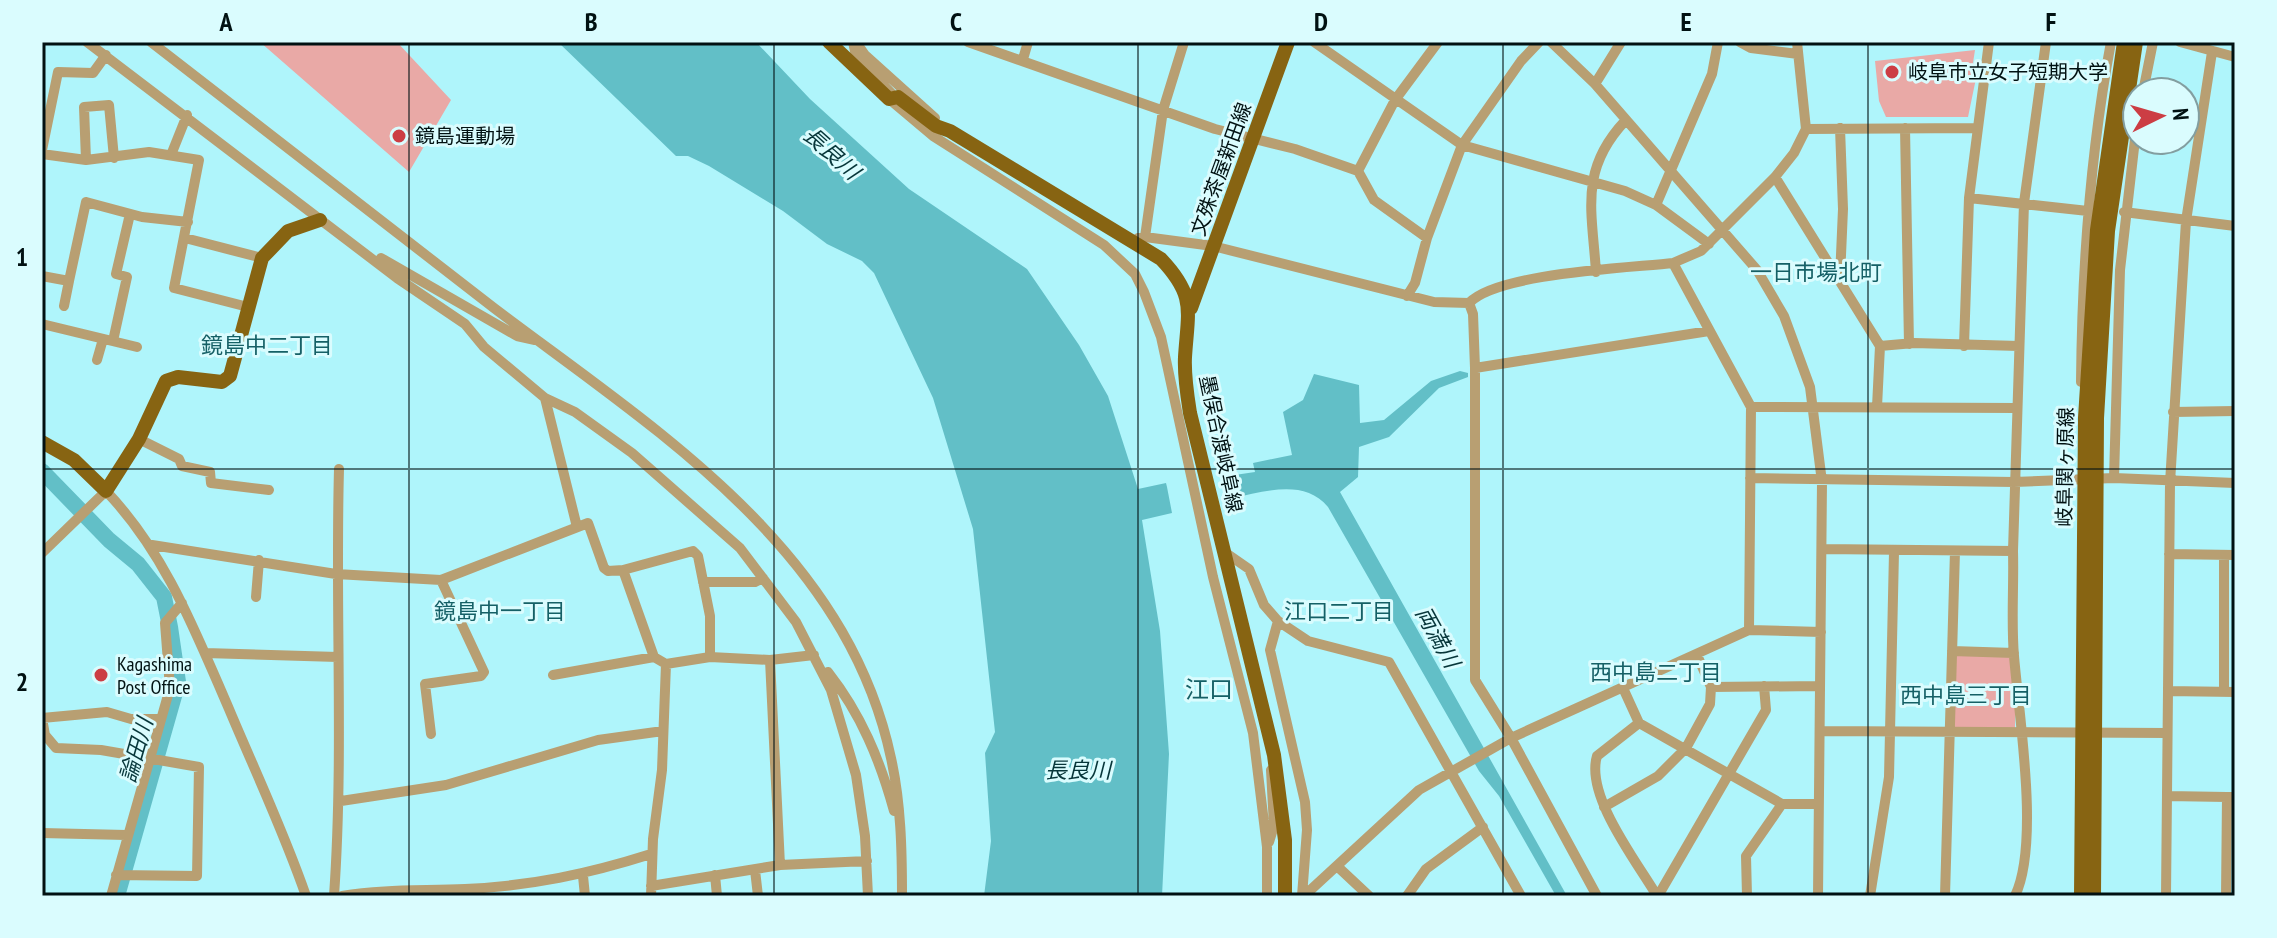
<svg xmlns="http://www.w3.org/2000/svg" width="2277" height="938" font-family="'PT Sans Narrow','Noto Sans JP',sans-serif">
	<rect width="100%" height="100%" fill="#aff5fb"/>
	<path fill="#e9a9a6" d="M260 42H397L451 100 409 172Z
		M1975 50 1973 63 1979 64 1968 117H1886L1879 101 1875 61Z
		M1954 653 2015 655V731L1951 727Z"/>
	<path fill="#62bfc7" d="M558 42H756L810 99 909 189 1027 269 1079 345 1108 396 1138 489 1166 483 1167 487 1172 513 1142 520 1160 631 1169 754 1162 896H984L991 841 985 753 995 732 973 529 933 398 874 273 862 261 827 244 783 211 709 166 688 156H676Z
		M1460 371 1468 373V377L1439 388 1389 437 1359 447 1358 477 1340 492 1567 896H1556L1499 796 1479 771 1328 507C1304 478 1264 492 1233 498L1228 476 1255 472 1253 463 1292 455 1283 412 1303 400 1314 374 1359 385 1360 423 1384 420 1431 381Z"/>
	<g fill="none" stroke-linecap="round" stroke-linejoin="round">
		<path stroke="#62bfc7" stroke-width="16" d="M42 471 109 540 138 564 164 597 170 627 178 682 117 896"/>
		<path stroke="#b89f72" stroke-width="10" d="M87 42 397 278 465 324 484 347 545 398 575 412 632 453 740 548 796 622 831 690 856 775 865 836 868 896
			M151 42C265 131 379 220 494 308 654 429 846 547 891 758 901 803 902 850 902 896
			M853 42 856 56 891 93 889 99 933 136 1104 245 1135 274 1144 292 1161 337 1213 577 1253 733 1267 847V896
			M856 42 865 55 935 118
			M968 42 1215 129 1295 149 1358 171
			M1314 42 1462 145 1625 191 1656 205
			M1551 42 1595 84 1757 270 1784 316 1810 387 1822 482 1818 896
			M1740 42 1751 48 1798 54
			M2180 42 2235 57
			M2212 52 2186 221 2170 483 2168 691 2235 692
			M1023 59 1028 42
			M1595 84 1621 42
			M2143 92 2153 42
			M1840 128 1843 209 1840 278
			M1905 128 1909 344
			M1806 129 1977 128
			M42 150 58 72 93 73 106 55
			M42 154 86 160 149 152 199 160 174 288 248 307
			M171 155 187 115
			M86 160 84 107 109 105 114 158
			M1358 171 1395 100 1438 42
			M1358 171 1374 200 1427 238
			M1775 177 1880 346 1877 407
			M1969 198 2088 211
			M2124 212 2235 226
			M1145 237 1213 246 1434 302 1469 303C1497 273 1628 268 1673 263L1751 407 1749 630
			M185 238 262 258
			M1138 238 1145 237 1163 110 1184 42
			M1709 244 1656 205 1712 74 1718 42
			M381 258 517 336 535 340
			M1673 263 1701 251 1775 177 1794 153 1806 129 1797 42
			M1596 272C1592 210 1579 170 1625 121
			M42 276 69 281 86 202 142 217 188 222
			M1407 296 1415 283 1427 238 1462 145 1521 61 1539 42
			M1469 303 1473 314 1475 368V680L1511 738 1597 896
			M64 306 69 281
			M42 324 137 347
			M113 341 127 277 116 274 130 214
			M1880 346 1914 343 2019 346
			M1964 346 1969 198 1989 42
			M97 360 103 339
			M1475 368 1709 331
			M2081 382C2082 268 2090 154 2111 42
			M545 398 577 527
			M1751 407 2016 408
			M2173 412 2235 411
			M139 439 179 459 182 466 210 472 211 483 269 490
			M1750 478 2014 482 2114 478 2235 483
			M2114 478 2120 270 2137 122
			M152 545 336 574 441 580 588 523 604 568 608 571 623 570 654 657 666 664 710 657 770 660 814 655
			M1822 549 2013 551C2014 586 2011 622 2014 656 2019 717 2040 844 2015 896
			M2013 551 2024 203 2046 42
			M42 553 106 491C166 554 195 631 229 709 255 771 284 832 306 896
			M1226 553 1249 569 1264 605 1278 621
			M2169 554 2235 555
			M623 570 693 551 698 556 710 616V657
			M703 582H755L763 578
			M256 597 259 560
			M1952 651 2014 653
			M205 653 338 657
			M770 660 780 865
			M828 672C861 714 880 760 894 811
			M553 675 654 657
			M1711 687 1820 686
			M1623 688 1639 723 1782 804H1818
			M2224 692V555
			M42 718 45 735 56 748 101 750 199 767 197 876 116 875
			M42 718 107 712 131 719H159
			M1639 723 1597 756C1585 796 1637 862 1657 896
			M1820 731 2167 733
			M431 734 425 684 481 676 484 672 441 580
			M2167 796 2227 797
			M341 801 446 785 598 740 663 731
			M1604 807 1658 776 1686 748 1710 704 1711 687 1697 655
			M42 833 126 835
			M1269 842 1274 826 1271 770
			M1338 867 1369 896
			M755 870 758 896
			M715 875 717 896
			M583 876 585 896
			M651 886 780 865 867 861
			M111 896 170 688 165 623 182 603
			M334 896C344 754 335 611 339 469
			M342 896C383 889 423 891 465 889 531 886 588 874 651 854
			M651 896 653 839 662 770 666 664
			M1302 896 1307 830 1305 802 1270 650 1278 621 1308 641 1389 662 1521 896
			M1304 896 1419 790 1511 738 1749 630 1821 632
			M1407 896 1426 869 1483 827
			M1658 896 1766 710 1764 686
			M1747 896 1746 856 1782 804
			M1870 896 1889 777 1894 552
			M1945 896 1955 551
			M2166 896 2168 691
			M2226 896 2227 797H2235"/>
		<path stroke="#876412" stroke-width="14" d="M829 42 889 99 898 97 936 126 950 131 1161 259C1196 296 1188 310 1185 357 1184 376 1187 394 1190 413L1274 755 1285 840V896
			M1191 308 1288 42
			M42 442 74 460 106 491 139 439 166 381 178 377 222 382 230 376 262 258 288 231 320 220
			M2081 896 2085 418 2097 230 2124 42
			M2094 896 2097 418 2108 231 2136 42"/>
	</g>
	<path fill="none" stroke="#011112" stroke-width="2" stroke-opacity="0.55" d="M409 42V896M774 42V896M1138 42V896M1503 42V896M1868 42V896M42 469H2235"/>
	<g fill="#cc3d44" stroke="#dafcfe" stroke-width="3">
		<circle cx="1892" cy="72" r="8"/>
		<circle cx="399" cy="136" r="8"/>
		<circle cx="101" cy="675" r="8"/>
	</g>
	<g text-anchor="middle" dominant-baseline="central" stroke-width="6" stroke-linejoin="round" paint-order="stroke">
		<g font-size="20" fill="#011112" stroke="#dafcfe" text-anchor="start">
			<text x="1908" y="72">岐阜市立女子短期大学</text>
			<text x="415" y="136">鏡島運動場</text>
			<text x="117" y="664">Kagashima<tspan x="117" dy="23">Post Office</tspan></text>
		</g>
		<g font-size="20" fill="#011112" stroke="#dafcfe">
			<text transform="translate(1221 169) rotate(-70)">文殊茶屋新田線</text>
			<text transform="translate(1221 444) rotate(78)">墨俣合渡岐阜線</text>
			<text transform="translate(2065 467) rotate(-89)">岐阜関ヶ原線</text>
		</g>
		<g font-size="22" font-style="italic" fill="#07363a" stroke="#dafcfe">
			<text transform="translate(832 153) rotate(42)">長良川</text>
			<text transform="translate(1438 637) rotate(61)">両満川</text>
			<text transform="translate(136 750) rotate(-74)">論田川</text>
			<text x="1078" y="770">長良川</text>
		</g>
		<g font-size="22" fill="#156066" stroke="#dafcfe">
			<text x="1816" y="272">一日市場北町</text>
			<text x="267" y="345">鏡島中二丁目</text>
			<text x="500" y="611">鏡島中一丁目</text>
			<text x="1339" y="611">江口二丁目</text>
			<text x="1656" y="672">西中島二丁目</text>
			<text x="1966" y="695">西中島三丁目</text>
		</g>
		<g font-size="24" fill="#156066" stroke="#dafcfe">
			<text x="1209" y="689">江口</text>
		</g>
	</g>
	<rect width="2277" height="938" fill="none" stroke="#dafcfe" stroke-width="88"/>
	<g transform="translate(2161 116) rotate(85)"><circle r="38" fill="#dafcfe" stroke="#839ea0" stroke-width="2"/>
	<path d="M0-6L14 30L0 20L-14 30Z" fill="#cc3d44"/>
	<text y="-12" font-size="22" font-weight="bold" text-anchor="middle" fill="#011112">N</text>
	</g>
	<rect x="44" y="44" width="2189" height="850" fill="none" stroke="#011112" stroke-width="3"/>
	<g font-size="26" text-anchor="middle" font-weight="bold" fill="#011112">
		<text x="226" y="31">A</text>
		<text x="591" y="31">B</text>
		<text x="956" y="31">C</text>
		<text x="1321" y="31">D</text>
		<text x="1686" y="31">E</text>
		<text x="2051" y="31">F</text>
		<text x="22" y="266">1</text>
		<text x="22" y="691">2</text>
	</g>
</svg>
